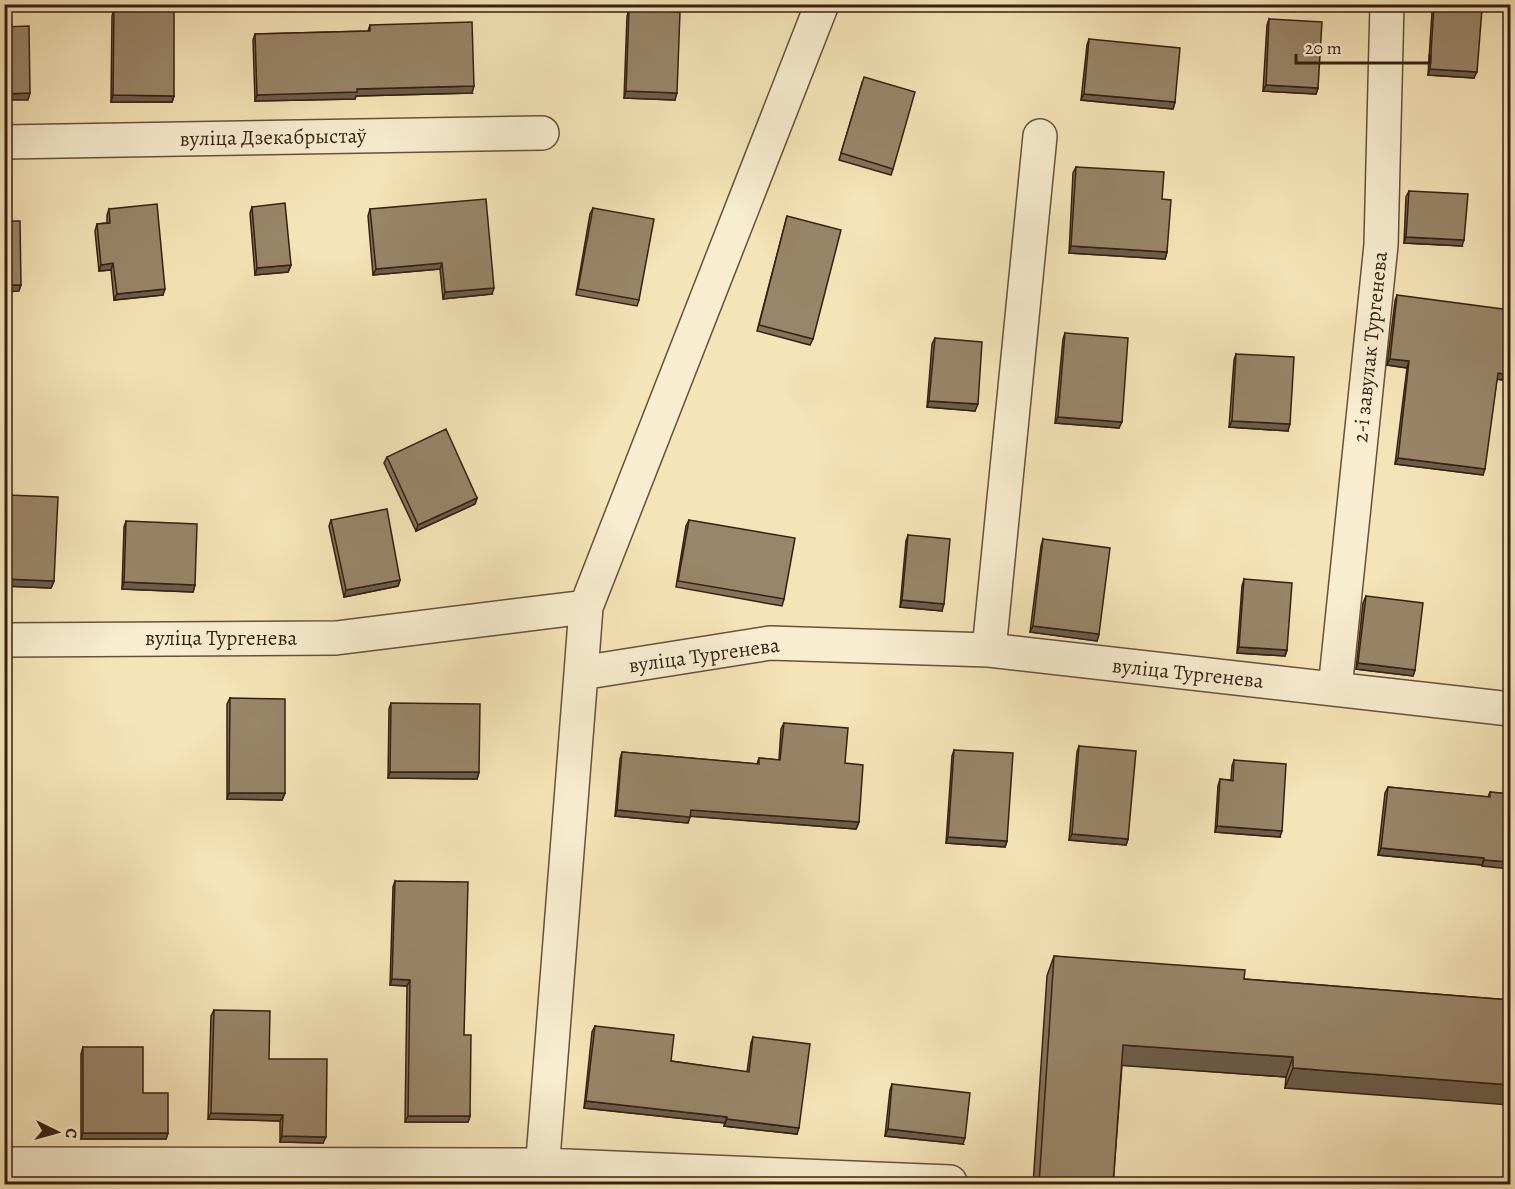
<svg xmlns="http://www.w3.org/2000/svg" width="1515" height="1189" font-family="Alegreya,serif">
	<rect width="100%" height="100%" fill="#f5e4b7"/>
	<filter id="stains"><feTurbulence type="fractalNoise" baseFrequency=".00333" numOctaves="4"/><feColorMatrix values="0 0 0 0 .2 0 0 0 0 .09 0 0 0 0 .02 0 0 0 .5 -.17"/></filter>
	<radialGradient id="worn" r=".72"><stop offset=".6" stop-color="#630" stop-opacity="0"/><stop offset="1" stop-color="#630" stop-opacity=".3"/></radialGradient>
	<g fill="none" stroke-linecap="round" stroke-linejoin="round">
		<defs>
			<path id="street" d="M4 142 542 133
				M586 607 822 4
				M4 640 336 638 586 607 581 673 770 643 989 650 1510 709
				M989 650 1040 136
				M1335 689 1381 245 1387 4
				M4 1164 543 1165 950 1182
				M541 1184 581 673"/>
		</defs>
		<use href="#street" stroke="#66503d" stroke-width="36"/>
		<use href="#street" stroke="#f8edd0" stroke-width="33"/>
	</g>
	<path fill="#84725a" stroke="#361f14" stroke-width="1.5" d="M897 4H909L907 8Z
		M1434 5 1474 78 1428 75 1432 12Z
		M114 9 174 96 172 102H111L112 16Z
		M629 9 675 100 624 98 627 16Z
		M1269 19 1318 88 1316 94 1263 91 1267 25Z
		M370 25 472 93 356 96 355 99 255 101 253 40 255 34 368 31Z
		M1089 39 1175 102 1173 109 1081 100 1087 45Z
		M862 83 893 169 891 175 839 160Z
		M1076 167 1162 199 1167 252 1165 259 1069 253 1073 173Z
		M1409 191 1462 246 1404 243 1406 197Z
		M252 207 291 265 288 272 255 275 250 213Z
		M593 208 639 300 637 306 576 295 590 214Z
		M109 209 163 295 114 300 111 270 99 271 95 231 97 224 107 223V215Z
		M370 209 492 294 443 299 440 269 373 275 368 216Z
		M787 216 813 339 810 345 757 331Z
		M1397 295 1504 374 1502 380 1497 379 1483 475 1395 464 1407 368 1387 365 1395 301Z
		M1065 333 1119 428 1055 423 1063 339Z
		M935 338 975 411 927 407 932 344Z
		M1236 354 1288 431 1229 427 1234 360Z
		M387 457 477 498 475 504 416 531 384 463Z
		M7 495 54 581 51 588 4 586V504Z
		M331 520 400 580 398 586 344 597 329 526Z
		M689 520 784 599 782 606 676 587 686 526Z
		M126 521 195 585 193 592 122 589 124 527Z
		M908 535 942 611 900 607 906 541Z
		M1043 539 1099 634 1097 641 1030 632 1041 546Z
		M1244 579 1287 650 1285 656 1237 653 1242 586Z
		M1366 596 1415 670 1413 676 1356 669 1363 603Z
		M230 698 285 793 282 800 227 799V704Z
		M391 703 479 772 477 779 388 778 389 709Z
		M784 723 845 763 859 822 856 829 690 816 688 823 615 816 620 759 622 752 757 764 759 758 779 760 781 729Z
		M1079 746 1128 839 1126 845 1069 840 1077 752Z
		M954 750 1007 841 1005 847 946 843 952 756Z
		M1234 760 1280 837 1215 832 1218 786 1220 779 1231 780 1232 766Z
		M1388 787 1488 797 1490 792 1510 794 1482 866V865L1378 855 1385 793Z
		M395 881 464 1035 470 1116 468 1122H405L407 986 390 985 393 887Z
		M1054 956 1244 979 1510 1000 1285 1088 1286 1077 1122 1065 1113 1185H1033L1047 976Z
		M214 1010 269 1059 323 1143 280 1142V1121L208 1119 211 1016Z
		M595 1026 671 1061 747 1072 751 1043 753 1037 797 1134 724 1126 725 1123 584 1108 592 1032Z
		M83 1047 143 1093 168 1133 166 1139H81V1054Z
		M892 1084 963 1144 885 1136 890 1090Z"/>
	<path fill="#6b5d4a" stroke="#361f14" stroke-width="1.5" d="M1430 69 1477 72 1474 78 1428 75Z
		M1266 85 1318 88 1316 94 1263 91Z
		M474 86 472 93 356 96 355 99 255 101 257 95 357 89Z
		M626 91 677 93 675 100 624 98Z
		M30 93 28 100H4V94Z
		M1084 94 1175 102 1173 109 1081 100Z
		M113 95 174 96 172 102H111Z
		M1406 237 1464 240 1462 246 1404 243Z
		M1071 246 1167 252 1165 259 1069 253Z
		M113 263 111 270 99 271 101 265Z
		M442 263 440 269 373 275 376 269Z
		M291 265 288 272 255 275 257 268Z
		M4 285H21L19 291 4 292Z
		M494 288 492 294 443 299 445 292Z
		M165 289 163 295 114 300 117 294Z
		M1390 359 1409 361 1407 368 1387 365Z
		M1498 373 1504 374 1502 380 1495 379Z
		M929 401 978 404 975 411 927 407Z
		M1058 417 1122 422 1119 428 1055 423Z
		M1232 421 1290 424 1288 431 1229 427Z
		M1398 458 1485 469 1483 475 1395 464Z
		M477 498 475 504 416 531 418 525Z
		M4 579 54 581 51 588 4 586Z
		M400 580 398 586 344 597 346 590Z
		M124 582 195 585 193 592 122 589Z
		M902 600 944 604 942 611 900 607Z
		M1033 626 1099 634 1097 641 1030 632Z
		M1239 647 1287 650 1285 656 1237 653Z
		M1358 663 1415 670 1413 676 1356 669Z
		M390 772H479L477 779 388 778Z
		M4 787H10L8 793H4Z
		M229 793H285L282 800 227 799Z
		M617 810 690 817 688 823 615 816Z
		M691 810 859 822 856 829 688 816Z
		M1217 826 1282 831 1280 837 1215 832Z
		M1072 834 1128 839 1126 845 1069 840Z
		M948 837 1007 841 1005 847 946 843Z
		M1381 848 1484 858 1482 865 1378 855Z
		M1484 860 1510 862V869L1482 866Z
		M392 979 410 980 407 986 390 985Z
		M1123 1045 1293 1057 1286 1077 1116 1065Z
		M1293 1068 1510 1085V1105L1285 1088Z
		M586 1101 727 1117 725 1123 584 1108Z
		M211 1113 283 1115 280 1121 208 1119Z
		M408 1116H470L468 1122H405Z
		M727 1119 799 1128 797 1134 724 1126Z
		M888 1129 965 1138 963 1144 885 1136Z
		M83 1133H168L166 1139H81Z
		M282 1136 326 1137 323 1143 280 1142Z"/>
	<path fill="#998569" stroke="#361f14" stroke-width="1.5" d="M1434 5 1482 9 1477 72 1430 69Z
		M114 9 174 10V96L113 95Z
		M629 9 680 12 677 93 626 91Z
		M1269 19 1322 22 1318 88 1266 85Z
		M472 22 474 86 357 89V92L257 95 255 34 370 31V25Z
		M29 26 30 93 4 94V27Z
		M1089 39 1180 48 1175 102 1084 94Z
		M864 77 915 92 893 169 841 153Z
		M1076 167 1164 172 1162 199 1171 200 1167 252 1071 246Z
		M1409 191 1468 194 1464 240 1406 237Z
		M486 199 494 288 445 292 442 263 376 269 370 209Z
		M285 203 291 265 257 268 252 207Z
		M157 204 165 289 117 294 113 263 101 265 97 224 110 223 109 209Z
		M593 208 654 219 639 300 578 289Z
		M787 216 841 230 813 339 759 325Z
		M4 221H20L21 285H4Z
		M1397 295 1510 310V324L1504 374 1498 373 1485 469 1398 458 1409 361 1390 359Z
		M1065 333 1128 338 1122 422 1058 417Z
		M935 338 982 342 978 404 929 401Z
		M1236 354 1294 357 1290 424 1232 421Z
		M446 429 477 498 418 525 387 457Z
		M7 495 58 497 54 581 4 579V542Z
		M387 509 400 580 346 590 331 520Z
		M689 520 795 538 784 599 678 581Z
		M126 521 197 524 195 585 124 582Z
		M908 535 950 539 944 604 902 600Z
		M1043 539 1110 548 1099 634 1033 626Z
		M1244 579 1292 583 1287 650 1239 647Z
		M1366 596 1423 603 1415 670 1358 663Z
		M4 694H11L10 787H4Z
		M230 698 285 699V793H229Z
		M391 703 480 704 479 772H390Z
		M784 723 848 728 845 763 863 765 859 822 691 810 690 817 617 810 622 752 759 764V758L780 760Z
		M1079 746 1136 751 1128 839 1072 834Z
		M954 750 1013 753 1007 841 948 837Z
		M1234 760 1286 764 1282 831 1217 826 1220 779 1233 781Z
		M1388 787 1490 797V792L1510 794V862L1484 860V858L1381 848Z
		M395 881 468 882 464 1035H471L470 1116H408L410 980 392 979Z
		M1054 956 1245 970 1244 979 1510 1000V1085L1293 1068V1057L1123 1045 1113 1185H1039Z
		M214 1010 270 1011 269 1059H327L326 1137 282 1136 283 1115 211 1113Z
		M595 1026 674 1035 671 1061 749 1072 753 1037 810 1044 799 1128 727 1119V1117L586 1101Z
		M83 1047H143V1093H168V1133H83Z
		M892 1084 970 1093 965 1138 888 1129Z"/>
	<g text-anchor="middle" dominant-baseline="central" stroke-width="4.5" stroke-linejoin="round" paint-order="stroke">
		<g font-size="21" fill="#361f14" stroke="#f8edd0">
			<text transform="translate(273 137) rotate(-1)">вуліца Дзекабрыстаў</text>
			<text transform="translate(1370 347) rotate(-84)">2-і завулак Тургенева</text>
			<text x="221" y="638">вуліца Тургенева</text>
			<text transform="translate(704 655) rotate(-8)">вуліца Тургенева</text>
			<text transform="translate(1188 673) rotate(6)">вуліца Тургенева</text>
		</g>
	</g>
	<rect width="1515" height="1189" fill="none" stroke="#f5e4b7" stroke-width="24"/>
	<rect x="6" y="6" width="1503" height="1177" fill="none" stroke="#361f14" stroke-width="3"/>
	<rect x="12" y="12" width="1491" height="1165" fill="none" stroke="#361f14" stroke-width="1.5"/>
	<g transform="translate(57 1132) rotate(95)" stroke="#f8edd0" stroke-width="4.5" paint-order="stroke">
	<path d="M0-4.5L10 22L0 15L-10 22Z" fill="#361f14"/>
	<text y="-9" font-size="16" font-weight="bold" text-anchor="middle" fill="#361f14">С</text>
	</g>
	<path d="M1296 54v9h134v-9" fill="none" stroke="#361f14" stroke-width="3"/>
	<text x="1305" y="54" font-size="18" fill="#361f14" stroke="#f8edd0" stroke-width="4.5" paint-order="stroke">20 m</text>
	<rect width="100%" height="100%" filter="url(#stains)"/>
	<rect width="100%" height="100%" fill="url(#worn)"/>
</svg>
